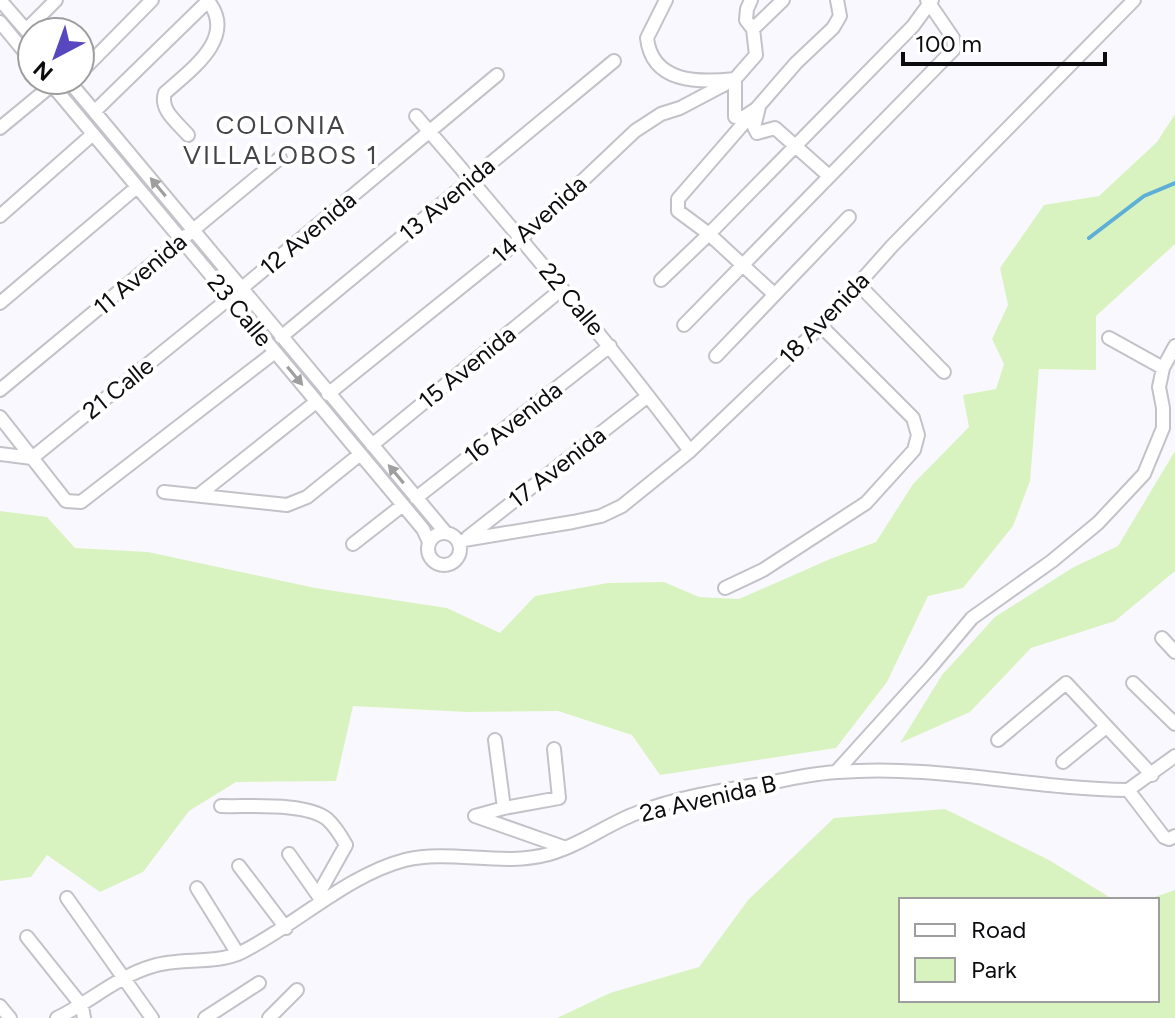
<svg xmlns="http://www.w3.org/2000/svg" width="1175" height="1018" font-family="Figtree,sans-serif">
	<rect width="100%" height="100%" fill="#f9f8fe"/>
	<path fill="#d9f3c0" d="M1175 114V244L1096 316V370L1039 369 1030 481 1013 526 963 588 928 596 887 682 836 748 660 775 632 735 558 711 467 712 353 706 336 781 236 782 189 811 143 872 100 892 47 855 31 877 0 881V511L47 517 75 548 148 552 315 588 447 608 500 633 535 596 608 583 664 582 699 597 739 599 830 559 876 542 913 484 969 427 963 395 996 389 1004 364 992 339 1008 305 1000 268 1044 205 1099 196 1157 142Z
		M1175 451V571L1115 621 1031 648 970 712 900 743 942 675 995 617 1072 568 1118 546Z
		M945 809 1049 860 1114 900H901V1000H1157V900H1146L1175 890V1018H557L610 993 699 967 748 900 834 818Z"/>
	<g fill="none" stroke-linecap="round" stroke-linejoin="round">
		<path stroke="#5dafd7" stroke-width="4" d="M1089 238 1144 196 1175 183"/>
		<defs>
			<path id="street" d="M0 0 32 37
				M666 0 647 38C652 83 698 83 735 79V117H744L759 107 754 127 757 133 775 128 829 176
				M0 22 32 61
				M753 29 783 0
				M26 30 56 0
				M80 73 152 0
				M48 80 423 529 429 542
				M68 80 446 533
				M95 111 209 0
				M416 116C510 225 603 335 690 451
				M0 128 52 85
				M188 135C178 123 159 110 165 93 189 71 238 38 208 1
				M0 216 93 134
				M661 280 709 234 913 26 932 0
				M858 284 944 372
				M774 294 709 234 678 211V199L796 63 833 28 840 16 837 0
				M0 303 137 187
				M684 325 954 49 953 38 927 0
				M281 337 614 61
				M1109 338 1163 368
				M716 356 849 217
				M0 390 280 158
				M328 394 522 238 635 131 661 114 680 108 735 79 756 55 753 29 746 20 747 9 751 0
				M0 417 66 501 81 502 275 352
				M372 445 562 289
				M0 454 32 458 242 288 497 75
				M164 492 287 505 307 497 359 455
				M200 494 316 402
				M416 498 610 346
				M428 549a16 16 0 1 1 32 0a16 16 0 1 1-32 0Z
				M468 537 648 396
				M458 541 573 522 601 516 622 506 690 451 821 326 892 246 1134 0
				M353 544 403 505
				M725 588 763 570 866 503 914 450 918 435 913 418 821 326
				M1162 638 1175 652
				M1133 683 1175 724
				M495 740 504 808
				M998 740 1066 683 1152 775
				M1063 762 1106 727
				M836 772 930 668 972 618 1052 561 1098 523 1144 474 1163 428V408L1159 387 1163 368 1175 346
				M1128 790 1164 837 1169 839 1175 836
				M221 806C248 807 306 802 327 819 335 826 341 836 346 845L318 895
				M475 816 504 808 559 798 554 749
				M475 816 566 848
				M289 854 322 901
				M239 866 286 928
				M197 888 238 954
				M67 898 152 1018
				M27 937 82 1006 84 1018
				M0 1006 10 1018
				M57 1018C90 1002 118 976 153 966 181 957 215 965 242 952 296 925 347 875 405 860 451 849 502 867 549 854 581 845 607 824 637 813 678 797 723 790 767 783 790 779 814 773 838 772 936 764 1031 789 1128 790L1175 756
				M205 1018 259 983
				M269 1018 297 990"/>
		</defs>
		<use href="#street" stroke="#c2c2c9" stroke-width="16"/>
		<use href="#street" stroke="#fff" stroke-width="12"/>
	</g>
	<defs><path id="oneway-solid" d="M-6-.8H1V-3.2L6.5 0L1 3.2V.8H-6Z" transform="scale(2)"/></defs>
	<g fill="#9e9e9f">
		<use href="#oneway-solid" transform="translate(158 187) rotate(-130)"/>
		<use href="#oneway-solid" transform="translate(295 376) rotate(50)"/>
		<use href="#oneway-solid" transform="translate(396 474) rotate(-130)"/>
	</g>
	<g text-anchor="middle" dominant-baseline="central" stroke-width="8" stroke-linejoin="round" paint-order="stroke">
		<g font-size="24" fill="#0c0c0f" stroke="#fff">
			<text transform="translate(447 199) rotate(-40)">13 Avenida</text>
			<text transform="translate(539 219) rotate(-42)">14 Avenida</text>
			<text transform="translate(308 233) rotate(-40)">12 Avenida</text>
			<text transform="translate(140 274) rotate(-40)">11 Avenida</text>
			<text transform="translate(572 299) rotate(50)">22 Calle</text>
			<text transform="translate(240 310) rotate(50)">23 Calle</text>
			<text transform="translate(824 318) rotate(-46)">18 Avenida</text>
			<text transform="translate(467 367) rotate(-39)">15 Avenida</text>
			<text transform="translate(118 388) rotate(-39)">21 Calle</text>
			<text transform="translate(513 422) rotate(-38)">16 Avenida</text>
			<text transform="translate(557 467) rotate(-38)">17 Avenida</text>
			<text transform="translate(708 798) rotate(-13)">2a Avenida B</text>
		</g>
		<g font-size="26" letter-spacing="2" fill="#444449" stroke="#fff">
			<text x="281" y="125">COLONIA<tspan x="281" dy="30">VILLALOBOS 1</tspan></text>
		</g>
	</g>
	<rect x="899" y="898" width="260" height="104" fill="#ffffff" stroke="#9e9e9f" stroke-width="2"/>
	<rect x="915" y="924" width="40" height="12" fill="#ffffff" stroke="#9e9e9f" stroke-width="2"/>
	<text x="971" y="938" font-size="24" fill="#0c0c0f">Road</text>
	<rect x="915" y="958" width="40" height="24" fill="#d9f3c0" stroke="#9e9e9f" stroke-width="2"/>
	<text x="971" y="978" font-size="24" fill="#0c0c0f">Park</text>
	<g transform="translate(56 56) rotate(221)"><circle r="38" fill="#ffffff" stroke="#9e9e9f" stroke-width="2"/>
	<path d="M0-6L14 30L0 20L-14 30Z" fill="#5848c0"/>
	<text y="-12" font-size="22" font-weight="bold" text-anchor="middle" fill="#0c0c0f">N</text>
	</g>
	<path d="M903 52v12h202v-12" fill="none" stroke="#0c0c0f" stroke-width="4"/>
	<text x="915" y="52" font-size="24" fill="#0c0c0f" stroke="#ffffff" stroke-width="6" paint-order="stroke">100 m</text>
</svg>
